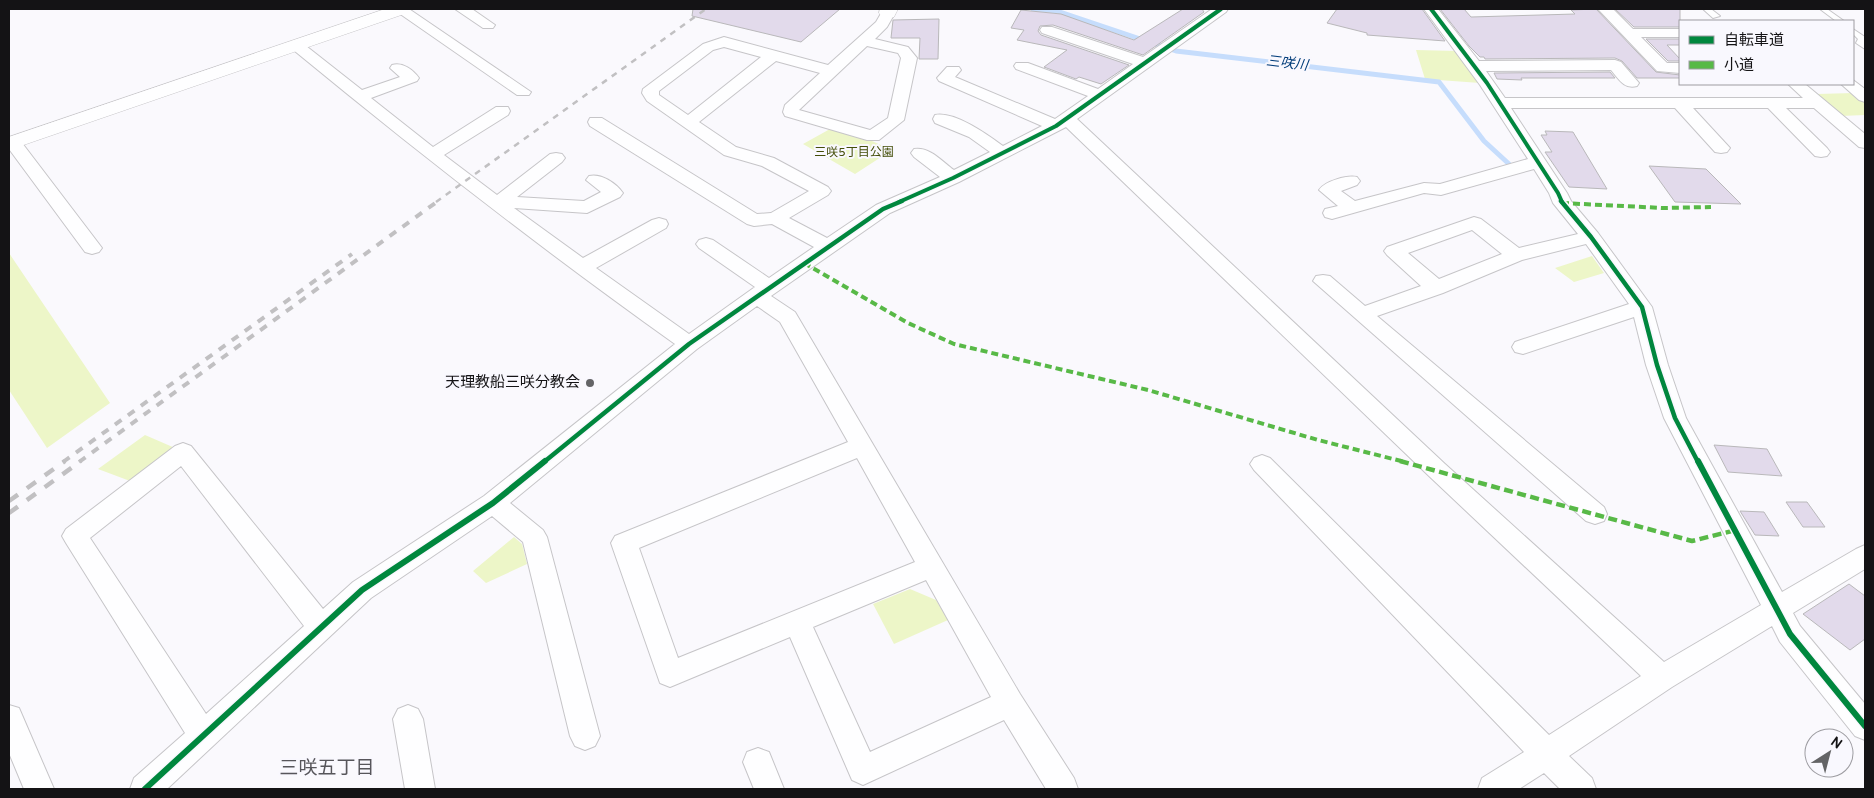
<svg xmlns="http://www.w3.org/2000/svg" width="1874" height="798" font-family="Overpass,'Noto Sans JP',sans-serif">
	<rect width="100%" height="100%" fill="#faf9fd"/>
	<path fill="#edf6c8" d="M1416 50 1457 51 1480 83 1425 79Z
		M1854 93 1865 102V115L1841 116 1817 94Z
		M830 129 872 141 892 150 855 174 803 144Z
		M9 253 110 403 47 448 9 390Z
		M1592 256 1604 273 1574 282 1555 268Z
		M145 435 175 448 130 481 98 469Z
		M514 537 522 544 527 564 486 583 473 571Z
		M910 589 936 600 948 620 894 644 873 604Z"/>
	<g fill="none" stroke-linecap="round" stroke-linejoin="round">
		<path stroke="#c6ddfc" stroke-width="5" d="M1033 9 1057 11 1176 51 1439 82 1484 141 1509 164"/>
	</g>
	<path fill="#e2daeb" stroke="#b9b8ba" d="M693 9H840L801 42 692 16Z
		M1183 9H1202L1204 12 1143 55 1053 25 1040 26 1038 31 1041 35 1129 65 1101 84 1079 77 1076 79 1044 67 1067 50 1017 40 1024 30 1011 28 1021 10 1061 14 1134 40Z
		M1337 9H1422L1445 41 1367 35V33L1327 23Z
		M1440 9H1464L1471 17 1575 14 1571 10 1596 9 1656 72 1680 75V78H1637L1622 61 1615 58 1485 59 1484 57H1480L1469 46Z
		M1615 9H1680V27H1634Z
		M939 19 938 59H919L920 38H891L893 20Z
		M1646 39H1680V45H1667L1680 59V61H1668Z
		M1610 72 1615 78H1521L1522 80 1497 79 1494 73Z
		M1545 131 1573 132 1607 189 1569 187 1545 152H1552L1541 135H1547Z
		M1649 166 1706 169 1741 204 1675 202Z
		M1714 445 1767 449 1782 476 1728 472Z
		M1786 502H1807L1825 527H1803Z
		M1740 511 1764 512 1779 536 1755 535Z
		M1849 584 1865 596V639L1850 650 1803 614Z"/>
	<g fill="none" stroke-linecap="round" stroke-linejoin="round">
		<defs>
			<path id="service" d="M1703 9H1711L1720 16 1713 18Z
				M1820 9H1827L1844 21H1836Z
				M1853 29 1865 37V49L1856 43 1858 39 1853 34Z"/>
			<path id="minor" d="M393 9H409L531 92 529 95H517Z
				M455 9H472L495 25 493 28H483Z
				M888 9 895 13 887 27 875 39 908 47 917 58 904 120 879 140H867L785 116 783 112 785 105 820 73 776 61 699 122 736 147 774 158 828 187 831 191 828 195 789 218 827 238 876 205 940 177 914 157 911 153 914 149C929 146 943 162 954 170L990 152 969 137 935 123 933 119 935 115C955 111 988 135 1003 146L1042 126 939 81 937 78 947 67H959L961 70 955 77 1055 119 1088 96 1016 69 1014 66 1016 63H1028L1098 89 1133 64 1042 33 1040 30 1042 27H1052L1143 57 1212 9H1228L1226 12 1077 119 1445 464 1664 662 1761 605 1664 418 1646 365 1634 317 1523 354 1515 352 1512 347 1515 342 1629 304 1586 244 1522 260 1443 293 1377 316 1604 507 1607 514 1604 521 1595 524 1586 521 1313 281 1316 276 1323 275 1330 276 1365 306 1421 286 1387 255 1384 251 1387 247 1474 217 1481 219 1519 248 1578 234 1553 203 1549 193 1534 169 1441 195 1424 193 1332 219 1325 217 1323 213 1325 209 1338 206 1319 190C1325 181 1347 175 1357 177L1360 181 1357 185 1341 191 1355 201 1424 183 1440 184 1528 159 1480 85 1424 9H1438L1479 61 1615 60 1621 62 1639 83 1637 86C1624 90 1618 78 1611 70L1486 71 1505 98H1803L1788 84H1805L1865 134V148L1859 147 1814 108H1786L1827 148 1830 152 1827 156 1821 157 1815 156 1768 108H1693L1730 148 1727 152 1721 153 1715 152 1675 108H1511L1567 193 1571 201 1598 233 1652 307 1668 365 1686 418 1782 592 1856 549 1865 545V569L1793 613 1800 626 1865 704V740L1855 736 1780 642 1772 626 1672 687 1569 756 1592 778 1596 789H1560L1544 773 1519 789H1478L1482 778 1524 752 1254 470 1250 464 1254 458 1262 455 1270 458 1549 735 1641 676 1429 476 1066 127 959 182 890 213 771 296 795 312 1020 694 1074 778 1078 789H1046L1004 720 863 785 852 780 790 637 670 687 660 683 611 543 615 536 848 442 780 322 757 306 697 349 510 503 543 530 547 537 600 736 595 746 585 750 575 746 570 736 523 542 492 516 371 598 167 789H130L134 778 185 733 66 543 62 536 66 529 175 446 183 443 191 446 323 609 353 582 484 496 675 344C543 250 416 151 291 48L288 45 291 42H301L362 90 400 77 390 68 392 65C403 62 413 70 419 78L417 81 371 98 433 147 496 107H508L510 111 508 115 444 155 497 195 550 154 556 153 562 154 565 158 562 162 517 197 584 201 601 192 586 180 589 176C601 173 616 183 623 193L620 197 587 213 514 208 583 258 652 220 659 218 666 220 668 224 666 228 596 268 689 334 755 287 699 248 696 244 699 240 706 238 713 240 769 278 814 247 772 224 754 226 747 224 590 126 588 122 590 118H602L757 214 771 213 809 191 762 166 724 155 647 101 642 93 643 89 703 44 724 37 828 65 876 22 883 10ZM867 46 898 53 901 58 888 118 870 130 799 110ZM724 47 761 57 688 115 659 95V91L713 50ZM1472 230 1502 254 1439 279 1408 253ZM857 458 915 562 678 658 639 548ZM181 466 304 626 206 714 90 538ZM926 580 991 697 870 752 813 627Z
				M1598 9H1613L1633 29H1680V37H1641L1667 63H1680V73L1657 71Z
				M1853 80 1865 89V102L1859 100 1841 84H1853Z
				M13 138 19 139 99 244 102 248 99 252 92 254 85 252 9 149V139Z
				M9 705 19 708 54 789H24L9 753Z
				M408 705 418 709 423 719 435 789H405L393 719 398 709Z
				M758 748 769 752 784 789H754L743 762 747 752Z"/>
			<path id="tertiary" d="M385 9H410L407 13 9 150V137Z
				M880 9H898L894 17 888 18 882 17 879 13Z"/>
		</defs>
		<use href="#service" stroke="#c6c5c8" stroke-width="2"/>
		<use href="#minor" stroke="#c6c5c8" stroke-width="2"/>
		<use href="#tertiary" stroke="#c6c5c8" stroke-width="1"/>
		<use href="#service" fill="#fefeff" fill-rule="evenodd"/>
		<use href="#minor" fill="#fefeff" fill-rule="evenodd"/>
		<use href="#tertiary" fill="#fefeff" fill-rule="evenodd"/>
		<path stroke="#c1c0c2" stroke-width="2.5" stroke-dasharray="6 6" stroke-linecap="butt" d="M436 202 706 9"/>
		<path stroke="#c1c0c2" stroke-width="4" stroke-dasharray="8 8" stroke-linecap="butt" d="M63 462 352 254
			M79 462 438 201"/>
		<path stroke="#c1c0c2" stroke-width="4.5" stroke-dasharray="11 11" stroke-linecap="butt" d="M9 501 65 461
			M9 513 81 461"/>
		<path stroke="#58b947" stroke-width="4" stroke-dasharray="7 4" stroke-linecap="butt" d="M1562 203 1663 208 1711 207
			M804 263 908 323 954 344 1148 390 1318 440 1405 462"/>
		<path stroke="#58b947" stroke-width="4.5" stroke-dasharray="9 4.5" stroke-linecap="butt" d="M1400 461 1692 541 1736 530"/>
		<defs>
			<path id="cycleway-far2" d="M1431 9 1487 83 1558 193 1562 202
				M899 202 953 178 1056 126 1221 9"/>
			<path id="cycleway-far1" d="M1561 201 1591 237 1642 307 1657 365 1675 418 1698 462
				M544 462 689 344 883 209 902 201"/>
			<path id="cycleway" d="M1698 461 1790 634 1865 726
				M145 789 362 590 493 503 545 461"/>
		</defs>
		<use href="#cycleway-far2" stroke="#f9f8fe" stroke-width="6"/>
		<use href="#cycleway-far1" stroke="#f9f8fe" stroke-width="8"/>
		<use href="#cycleway" stroke="#f9f8fe" stroke-width="9"/>
		<use href="#cycleway-far2" stroke="#00873e" stroke-width="4"/>
		<use href="#cycleway-far1" stroke="#00873e" stroke-width="4.5"/>
		<use href="#cycleway" stroke="#00873e" stroke-width="6"/>
	</g>
	<circle fill="#646466" stroke="#f9f8fe" stroke-width="2" cx="590" cy="383" r="5"/>
	<g text-anchor="middle" dominant-baseline="central" stroke-width="4" stroke-linejoin="round" paint-order="stroke">
		<g font-size="12" fill="#444e08" stroke="#f9f8fe">
			<text x="854" y="153">三咲5丁目公園</text>
		</g>
		<g font-size="14" font-style="italic" fill="#003c79" stroke="#f9f8fe">
			<text transform="translate(1287 64) rotate(7)">三咲川</text>
		</g>
		<g font-size="15" fill="#141315" stroke="#f9f8fe" text-anchor="end">
			<text x="580" y="383">天理教船三咲分教会</text>
		</g>
		<g font-size="19" fill="#57565b" stroke="#f9f8fe">
			<text x="327" y="769">三咲五丁目</text>
		</g>
	</g>
	<rect width="1874" height="798" fill="none" stroke="#141315" stroke-width="20"/>
	<rect x="1679" y="20" width="175" height="65" fill="#f9f8fe" stroke="#9d9ca1"/>
	<rect x="1689" y="36" width="25" height="8" fill="#00873e" stroke="#9d9ca1"/>
	<text x="1724" y="45" font-size="15" fill="#141315">自転車道</text>
	<rect x="1689" y="61" width="25" height="8" fill="#58b947" stroke="#9d9ca1"/>
	<text x="1724" y="70" font-size="15" fill="#141315">小道</text>
	<g transform="translate(1829 753) rotate(36)"><circle r="24" fill="#f9f8fe" stroke="#9d9ca1"/>
	<path d="M0-4L9 19L0 12L-9 19Z" fill="#646466"/>
	<text y="-8" font-size="14" font-weight="bold" text-anchor="middle" fill="#141315">N</text>
	</g>
</svg>
